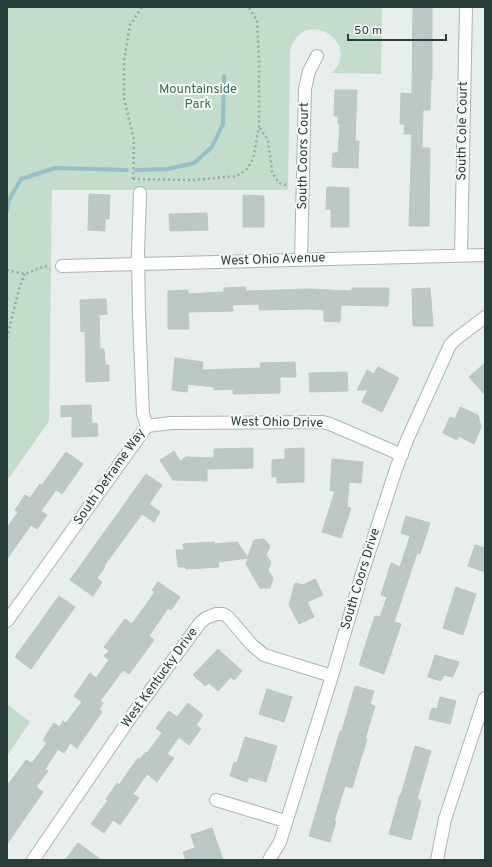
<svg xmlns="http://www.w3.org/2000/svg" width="492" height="867" font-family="Overpass,sans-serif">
	<rect width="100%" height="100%" fill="#e7eeeb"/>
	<path fill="#c3dccc" d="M7 7H382L381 74 332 73C363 42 302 5 290 51L288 190H52L49 421 7 481Z
		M7 704 30 722 7 756Z"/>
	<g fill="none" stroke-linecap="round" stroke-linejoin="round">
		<path stroke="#96becb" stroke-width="4" d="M136 170 168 169 194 163 212 147 223 124 224 76
			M7 211 9 200 21 179 55 168 127 170"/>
	</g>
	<path fill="#bcc8c5" stroke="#bac7c3" d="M413 7H432V79H431L430 110H423L422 148H430L429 226H409L412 134H404L405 124H400L401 93 412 94Z
		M335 90H357L355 141H359L358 168 332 167 333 153H338L340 124H338V116H334Z
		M327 187 349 188V227H331V209H326Z
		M89 194 110 195 109 219H105V231L88 230Z
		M243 195 264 196V227H243Z
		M207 213 208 230 170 231 169 214Z
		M245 287 246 291 311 289 352 291V288H389L388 306 341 305 340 322 324 321V310L310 309 259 310V304L232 305 233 311 188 312 189 329H168V291L188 290V294L224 292V288Z
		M430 288 433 326H413L412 289Z
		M106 299 107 314 99 315 100 349H104L105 365H109V381L86 382 85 331 81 332 80 300Z
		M175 358 203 362 202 370 261 368 260 363 295 362 296 377H280V393L233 394V389L214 390V387L188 384 187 392 172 390Z
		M485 363V395L469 377Z
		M378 367 399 378 382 412 362 402 368 390H357L367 370 374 374Z
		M347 372 348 391 310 392 309 373Z
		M91 405 92 424 97 423 98 436 72 437V416L61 417V406Z
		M460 407 478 415 481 427 474 444 459 436 457 440 443 433 450 417 455 419Z
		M253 448V468L207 469V481L173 480 160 460 174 451 180 461 186 457 214 458V449Z
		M304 448V482L277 483V477H272V460L285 459V449Z
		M66 452 83 464 62 494 56 490 41 511 47 515 37 529 31 525 7 559V528L18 512 15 510 25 495 30 498 40 484 42 485Z
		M332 459 363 462 361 483 349 482 347 507 351 508 341 538 322 532 335 491H330Z
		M146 474 162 485 149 504 160 512 154 522 142 514 104 566 105 567 97 578 102 582 93 596 70 580Z
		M406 516 430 523 420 554 417 553 394 622 401 624 384 674 359 665 375 616 380 617 387 597 381 595 391 563 400 567 410 536 401 533Z
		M264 539 270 546 266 555 271 562 268 570 273 578 270 588H260L246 564 248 558 218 562 219 567 186 569 185 567H178L176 550H184L183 544 214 542V544L237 542 248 557 254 540Z
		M475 545 485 548V572L468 566Z
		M315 579 323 595 307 602 314 617 299 624 289 605 295 583 303 585Z
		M158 582 180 597 171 610 168 608 149 636 154 640 129 674 123 670 100 701 103 703 99 709 102 712 77 748 70 743 64 753 58 749 45 769 48 771 36 787 43 792 7 844V786L26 760 32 763 47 743 43 740 54 723 60 727 63 721 66 723 82 702 74 696 90 673 96 678 109 660 104 656 109 651 104 647 125 619 132 624 155 592 152 590Z
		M456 587 476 594 463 635 443 628Z
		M59 596 75 607 31 669 15 657Z
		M218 649 242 671 234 680 231 677 218 691 209 683 205 686 193 675Z
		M435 655 459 662 453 677 444 675 441 681 428 677Z
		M355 686 374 691 370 704 375 706 365 739H367L352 788 345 786 334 821H336L330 842 309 836 340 731H342Z
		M267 689 292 697 284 722 259 714Z
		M440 697 456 701 450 724 429 719 432 708 437 709Z
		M188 703 203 715 196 725 201 729 189 745 179 737 167 754 174 758 157 782 147 774 133 794 139 798 120 825 113 820 104 833 91 824 108 800 106 799 117 783 119 785 138 758 140 759 146 752 147 753 162 733 156 728 169 711 177 717Z
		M245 737 277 746 266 782 249 777 247 782 230 776 234 762 237 763Z
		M415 746 431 751 417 799 421 801 411 840 389 834 400 795H401Z
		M212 828 223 860H186L183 852 195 848 191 835Z
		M78 843 101 860H65Z"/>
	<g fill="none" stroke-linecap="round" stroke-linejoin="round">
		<defs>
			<path id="minor" d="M461 255 466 7
				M301 259 305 89 309 71 317 56
				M62 266 485 255
				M147 426 171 423 323 422 330 424 402 455
				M7 621 147 426 143 414 139 314 138 253 140 193
				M216 800 285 821
				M33 860 133 714 200 623 206 618 216 614H223L228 617 252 645 264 655 332 676
				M269 860 280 842 332 676 362 574 396 469 407 440 450 345 456 339 485 317
				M437 860 445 819 485 698"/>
		</defs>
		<use href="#minor" stroke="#aab6b2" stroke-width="14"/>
		<path stroke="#8bada6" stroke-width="2.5" stroke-dasharray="2 3" stroke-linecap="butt" d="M260 128 268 140 272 172 279 183 289 186
			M133 179 193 180 237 176 247 169 253 159 259 127V61L257 20 248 7
			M133 179 134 140 124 98V61L130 25 142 7
			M7 270 25 274 45 266 50 268
			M7 338 19 289 25 274"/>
		<use href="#minor" stroke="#fff" stroke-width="12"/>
	</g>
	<g text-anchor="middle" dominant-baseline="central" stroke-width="4" stroke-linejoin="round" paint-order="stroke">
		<g font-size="13" fill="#367053" stroke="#f7faf9">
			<text x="198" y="90">Mountainside<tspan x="198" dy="15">Park</tspan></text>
		</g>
		<g font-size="13" fill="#283e3a" stroke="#f7faf9">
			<text transform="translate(463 131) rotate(-89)">South Cole Court</text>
			<text transform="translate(304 156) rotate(-89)">South Coors Court</text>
			<text transform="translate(273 260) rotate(-2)">West Ohio Avenue</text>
			<text transform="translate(277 423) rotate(1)">West Ohio Drive</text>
			<text transform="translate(110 477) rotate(-55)">South Deframe Way</text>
			<text transform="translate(361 579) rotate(-73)">South Coors Drive</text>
			<text transform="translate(160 678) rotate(-54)">West Kentucky Drive</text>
		</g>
	</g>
	<rect width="492" height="867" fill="none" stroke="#283e3a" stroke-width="16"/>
	<path d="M348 34v6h98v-6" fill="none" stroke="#283e3a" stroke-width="2"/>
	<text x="354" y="34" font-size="12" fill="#283e3a" stroke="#f7faf9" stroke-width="3" paint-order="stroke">50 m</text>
</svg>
